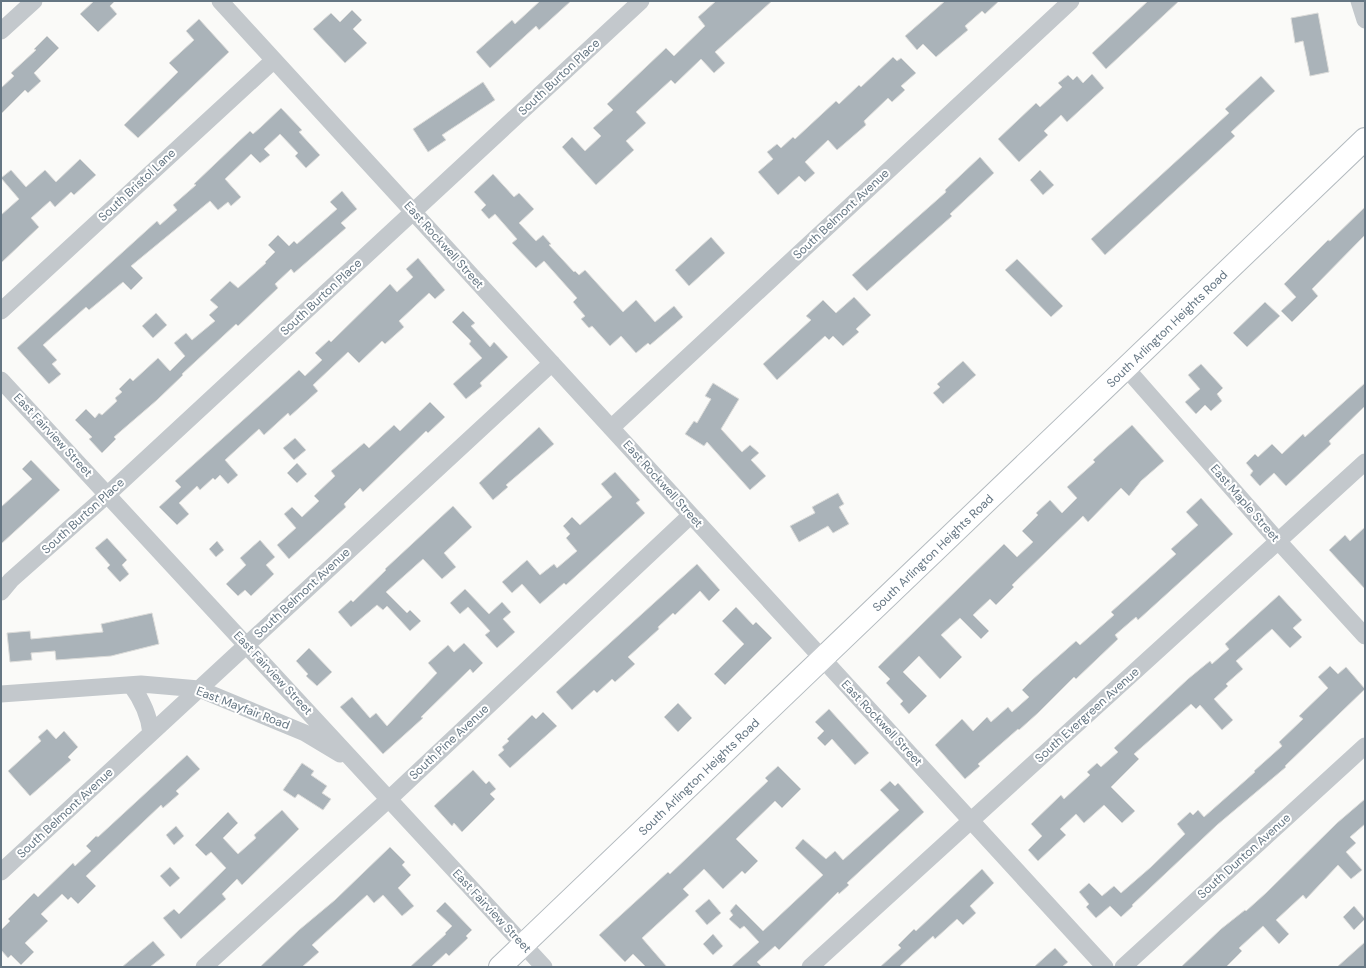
<svg xmlns="http://www.w3.org/2000/svg" width="1366" height="968" font-family="'DM Sans',sans-serif">
	<rect width="100%" height="100%" fill="#fafaf8"/>
	<path fill="#aab3b9" stroke="#dcdcda" d="M94 1H115L110 6 117 14 98 32 80 14Z
		M540 1H571L539 30 536 26 490 68 476 52 512 20 515 24Z
		M716 1H772L715 52 725 63 714 73 701 59 675 84 671 80 636 112 646 123 626 141 634 150 596 185 562 147 572 137 585 151 601 136 593 128 613 110 607 104 666 48 674 56 705 26 698 17Z
		M945 1H999L985 14 982 11 965 26 968 30 936 57 923 44 917 50 905 36Z
		M1148 1H1179L1106 69 1092 53Z
		M352 10 362 20 353 29 367 43 345 63 313 29 331 13 340 22Z
		M1318 13 1329 72 1310 76 1303 41 1295 43 1291 18Z
		M199 19 229 52 138 138 124 125 178 72 169 63 194 40 186 31Z
		M47 36 59 48 34 73 41 81 28 93 25 90 1 114V88L14 76 11 73 36 50 34 49Z
		M893 57 897 61 901 58 916 73 901 86 905 90 892 102 888 98 864 121 866 125 837 150 828 140 805 162 815 173 805 182 799 176 778 195 758 172 773 159 767 152 777 144 781 148 793 137 795 139 836 101 839 104 859 85 861 87Z
		M1092 74 1104 88 1067 122 1061 115 1044 131 1048 135 1019 162 998 139 1036 103 1040 107 1062 87 1058 83 1068 75 1073 80 1077 76 1083 83Z
		M1261 76 1275 91 1231 132 1235 136 1105 255 1091 239 1229 113 1225 109Z
		M483 82 495 100 442 135 446 140 428 152 413 129Z
		M281 108 302 130 299 132 320 155 306 168 295 156 298 153 280 134 264 149 270 155 260 163 251 154 225 179 241 197 231 206 228 202 218 210 210 201 131 266 143 278 131 290 123 282 89 310 86 307 43 345 57 360 52 364 61 374 49 384 17 348 157 221 160 225 177 210 173 205 196 185 194 184 236 144 250 131 253 134 261 127Z
		M980 157 994 173 950 214 952 216 867 291 852 275 946 192 945 190Z
		M80 159 96 175 74 195 71 192 55 207 50 201 31 218 39 227 1 263V215L19 199 1 178 11 170 26 187 45 170 56 182Z
		M1040 170 1054 185 1043 195 1030 180Z
		M493 174 514 197 519 193 534 209 519 223 536 241 543 235 551 244 549 245 574 272 575 271 579 275 585 270 623 312 636 300 655 322 674 306 683 317 650 345 648 343 636 353 621 336 610 346 592 326 589 328 581 319 585 316 573 302 577 298 544 261 536 268 512 243 517 239 495 214 489 219 481 210 486 205 474 192Z
		M342 191 357 209 341 223 346 228 294 273 291 269 275 284 278 288 238 326 236 324 182 374 183 375 157 400 114 437 116 439 102 453 89 439 92 437 75 420 86 409 95 418 99 413 102 415 117 401 115 398 122 392 119 389 130 378 133 381 158 358 170 371 185 356 174 343 186 333 192 340 215 321 209 315 218 307 210 300 230 281 238 288 266 263 265 262 275 252 268 245 278 235 289 246 294 241 297 244 337 209 330 202Z
		M1365 207V235L1312 289 1318 296 1292 322 1281 311 1296 297 1284 284 1328 240 1330 241Z
		M711 237 725 253 689 286 675 270Z
		M418 258 445 290 435 299 429 293 399 321 404 327 385 344 382 341 359 363 348 352 313 385 318 391 290 416 288 413 264 435 259 429 225 460 238 475 228 484 220 475 215 480 213 478 200 490 197 486 179 503 189 514 177 525 159 507 181 487 175 481 299 370 305 376 322 360 315 353 329 340 331 342 390 284 397 292 413 277 406 269Z
		M1017 259 1063 306 1051 317 1005 270Z
		M854 297 871 315 856 329 859 332 843 346 833 336 829 340 825 336 777 380 763 364 811 320 806 316 823 300 836 313Z
		M1265 302 1280 316 1247 347 1233 333Z
		M463 311 475 323 471 326 490 347 494 342 508 357 480 383 482 386 466 399 453 384 482 358 469 344 471 341 452 322Z
		M156 313 167 325 153 338 142 326Z
		M963 361 976 375 943 404 933 393 940 387 937 384Z
		M1201 364 1223 388 1217 394 1222 401 1211 411 1205 405 1196 414 1185 402 1200 389 1188 375Z
		M713 383 739 399 721 429 742 452 750 445 759 453 751 460 766 476 750 490 707 442 704 446 685 434 694 421 697 423 711 399 705 396Z
		M1365 383V406L1329 441 1331 444 1286 486 1274 473 1260 486 1250 475 1253 471 1246 463 1255 454 1258 457 1272 444 1282 454 1303 434 1305 437Z
		M430 402 445 417 428 433 426 431 363 492 360 488 344 504 346 507 289 559 277 545 296 528 284 514 292 507 302 517 319 501 314 496 335 476 331 471 364 443 369 448 394 425 400 431Z
		M1132 425 1164 461 1141 481 1129 496 1121 488 1088 522 1083 516 1012 585 1014 587 996 605 990 599 973 615 989 631 981 639 960 618 941 635 962 657 940 679 919 656 903 672 927 696 909 714 900 704 903 701 886 683 890 679 878 667 1004 544 1017 557 1033 542 1022 531 1038 515 1036 513 1050 500 1062 513 1077 498 1067 487 1095 462 1093 460 1107 447Z
		M539 427 554 444 506 485 508 487 493 500 479 483Z
		M295 438 306 450 294 460 283 448Z
		M31 460 60 490 1 544V507L32 479 22 469Z
		M297 463 307 474 297 483 287 473Z
		M615 472 640 500 636 503 645 513 566 585 564 583 540 604 522 584 512 593 502 582 527 560 540 575 554 564 557 568 577 551 566 538 570 534 563 526 572 517 580 525 612 497 601 484Z
		M838 493 844 504 839 507 849 524 833 533 828 526 799 542 790 526 815 513 812 507Z
		M1201 498 1233 534 1138 620 1136 617 1115 635 1118 639 1076 679 1074 677 1038 713 1019 730 1018 729 978 764 980 766 965 779 935 745 962 719 973 731 987 717 991 722 1008 707 1012 712 1029 697 1022 690 1032 680 1076 641 1080 645 1114 615 1111 612 1176 554 1171 549 1198 525 1186 512Z
		M453 506 472 527 444 553 456 567 442 579 423 559 386 592 407 613 410 610 421 621 410 631 387 606 383 610 377 605 351 627 338 612 351 600 353 602 386 570 385 569Z
		M1365 527V589L1329 550 1345 535 1350 541Z
		M107 538 127 560 122 565 129 574 120 582 107 568 110 565 95 548Z
		M260 540 275 557 266 565 274 574 251 596 245 590 238 596 226 584 246 565 240 558Z
		M217 541 224 550 216 557 209 549Z
		M697 564 720 590 709 601 700 591 675 615 673 613 658 627 659 629 628 657 635 664 615 682 612 679 597 693 594 690 572 710 556 692Z
		M465 589 489 614 502 602 511 612 503 619 515 632 497 648 485 635 490 631 468 607 460 614 450 603Z
		M1279 595 1302 620 1293 628 1302 637 1290 648 1272 629 1236 661 1243 669 1226 684 1228 686 1214 699 1233 720 1222 730 1200 705 1196 709 1191 704 1134 754 1139 759 1111 787 1135 811 1122 823 1104 805 1084 823 1076 814 1060 829 1066 835 1038 861 1028 850 1042 836 1031 824 1061 795 1064 799 1090 775 1087 772 1097 763 1101 767 1118 752 1114 748 1188 679 1210 661 1212 664 1229 649 1225 644Z
		M736 607 753 625 756 622 772 638 725 685 714 674 744 644 722 621Z
		M152 613 159 644 111 656 56 660 55 651 31 653 32 660 10 662 7 633 30 631 31 639 103 632 101 624Z
		M464 643 483 663 473 673 470 669 421 717 423 718 383 754 340 707 352 697 370 718 376 713 387 726 437 673 428 663 448 645 454 652Z
		M309 648 332 672 317 686 306 676 308 674 296 661Z
		M1330 666 1338 674 1346 667 1365 689 1285 766 1286 767 1217 825 1132 905 1133 906 1121 917 1110 906 1096 918 1086 907 1089 904 1079 892 1089 883 1102 896 1114 886 1121 893 1151 867 1185 834 1177 824 1190 812 1193 815 1198 810 1204 817 1255 772 1254 771 1282 746 1279 742 1303 719 1299 716 1328 688 1318 677Z
		M678 703 692 718 678 732 664 717Z
		M829 709 869 753 855 765 832 739 825 746 817 738 824 731 815 722Z
		M543 712 557 726 510 768 498 755 504 750 502 747 509 741 507 739 532 715 536 719Z
		M47 729 56 739 64 731 78 747 68 757 71 760 30 796 8 771 41 741 38 737Z
		M187 755 200 769 176 791 179 794 163 808 161 805 86 876 96 886 78 904 71 897 68 900 62 894 41 914 48 921 25 943 34 952 21 965 11 955 8 958 1 950V930L10 921 8 919 34 893 38 897 73 863 75 866 91 851 86 846 96 836 98 837Z
		M302 763 314 771 311 775 327 786 322 793 331 799 323 810 298 794 295 798 283 790Z
		M778 766 801 789 782 808 775 801 736 839 758 861 745 874 742 871 723 889 704 869 683 889 689 895 642 938 667 967H646L633 954 625 962 599 935 668 872 670 874 768 781 765 778Z
		M473 770 486 784 489 781 496 789 490 794 495 799 462 832 454 823 452 826 434 806Z
		M890 781 895 786 898 783 924 812 847 883 849 885 839 894 838 892 779 950 775 946 757 962 762 967H731L759 942 744 926 740 929 729 919 733 915 730 911 736 904 763 931 823 875 795 848 803 839 826 859 835 851 843 860 899 810 880 790Z
		M1365 799V824L1350 837 1356 843 1346 852 1362 870 1351 879 1338 865 1306 899 1303 895 1276 920 1289 934 1279 944 1263 926 1239 948 1242 951 1226 967H1181L1221 929 1245 910 1246 911 1266 893 1337 823Z
		M282 810 299 829 242 885 237 879 222 894 226 899 181 939 163 918 174 909 179 914 226 868 211 852 206 856 195 845 228 812 238 823 223 838 238 854 256 838 254 835Z
		M176 826 184 836 174 845 166 835Z
		M390 847 405 862 402 865 411 875 398 888 414 906 402 916 383 895 374 903 367 895 312 945 319 952 302 967H260L299 930 335 900Z
		M170 867 180 878 170 887 160 876Z
		M982 869 994 883 970 906 976 913 963 925 957 919 935 939 933 936 899 967H880L901 948 898 945 914 929 916 931Z
		M709 899 721 913 707 925 695 911Z
		M445 902 472 930 466 936 468 938 449 956 446 953 431 967H410L446 934 445 933 452 926 436 911Z
		M1354 906 1365 919 1354 930 1343 917Z
		M713 934 723 946 713 955 703 944Z
		M153 941 165 955 150 967H122Z
		M1365 942V967H1337Z
		M1055 948 1068 962 1062 967H1034Z"/>
	<g fill="none" stroke-linecap="round" stroke-linejoin="round">
		<defs>
			<path id="secondary" d="M500 967 1365 139"/>
		</defs>
		<use href="#secondary" stroke="#b3babf" stroke-width="24"/>
		<path stroke="#c3c8cc" stroke-width="17" d="M220 1 1105 967
			M1359 1 1365 20
			M1 31 34 1
			M1 311 274 60
			M1126 368 1279 542 1365 636
			M1 380 544 967
			M611 428 1071 1
			M1 592 11 580 107 495 641 1
			M131 685C142 700 149 714 151 733
			M1 694 141 684 199 689 305 733 340 754
			M1 872 552 363
			M204 967 389 799 691 515
			M810 967 1365 462
			M1123 967 1365 746"/>
		<use href="#secondary" stroke="#fff" stroke-width="22"/>
	</g>
	<g text-anchor="middle" dominant-baseline="central" stroke-width="4" stroke-linejoin="round" paint-order="stroke">
		<g font-size="12" fill="#657683" stroke="#fff">
			<text transform="translate(559 77) rotate(-43)">South Burton Place</text>
			<text transform="translate(137 185) rotate(-43)">South Bristol Lane</text>
			<text transform="translate(841 214) rotate(-43)">South Belmont Avenue</text>
			<text transform="translate(444 245) rotate(48)">East Rockwell Street</text>
			<text transform="translate(321 297) rotate(-43)">South Burton Place</text>
			<text transform="translate(1167 329) rotate(-44)">South Arlington Heights Road</text>
			<text transform="translate(53 435) rotate(47)">East Fairview Street</text>
			<text transform="translate(663 484) rotate(48)">East Rockwell Street</text>
			<text transform="translate(1245 503) rotate(49)">East Maple Street</text>
			<text transform="translate(83 516) rotate(-42)">South Burton Place</text>
			<text transform="translate(933 553) rotate(-44)">South Arlington Heights Road</text>
			<text transform="translate(302 593) rotate(-43)">South Belmont Avenue</text>
			<text transform="translate(273 673) rotate(47)">East Fairview Street</text>
			<text transform="translate(243 708) rotate(21)">East Mayfair Road</text>
			<text transform="translate(1087 715) rotate(-42)">South Evergreen Avenue</text>
			<text transform="translate(882 723) rotate(47)">East Rockwell Street</text>
			<text transform="translate(449 742) rotate(-43)">South Pine Avenue</text>
			<text transform="translate(699 777) rotate(-44)">South Arlington Heights Road</text>
			<text transform="translate(65 813) rotate(-43)">South Belmont Avenue</text>
			<text transform="translate(1244 856) rotate(-42)">South Dunton Avenue</text>
			<text transform="translate(492 911) rotate(47)">East Fairview Street</text>
		</g>
	</g>
	<rect width="1366" height="968" fill="none" stroke="#657683" stroke-width="4"/>
</svg>
